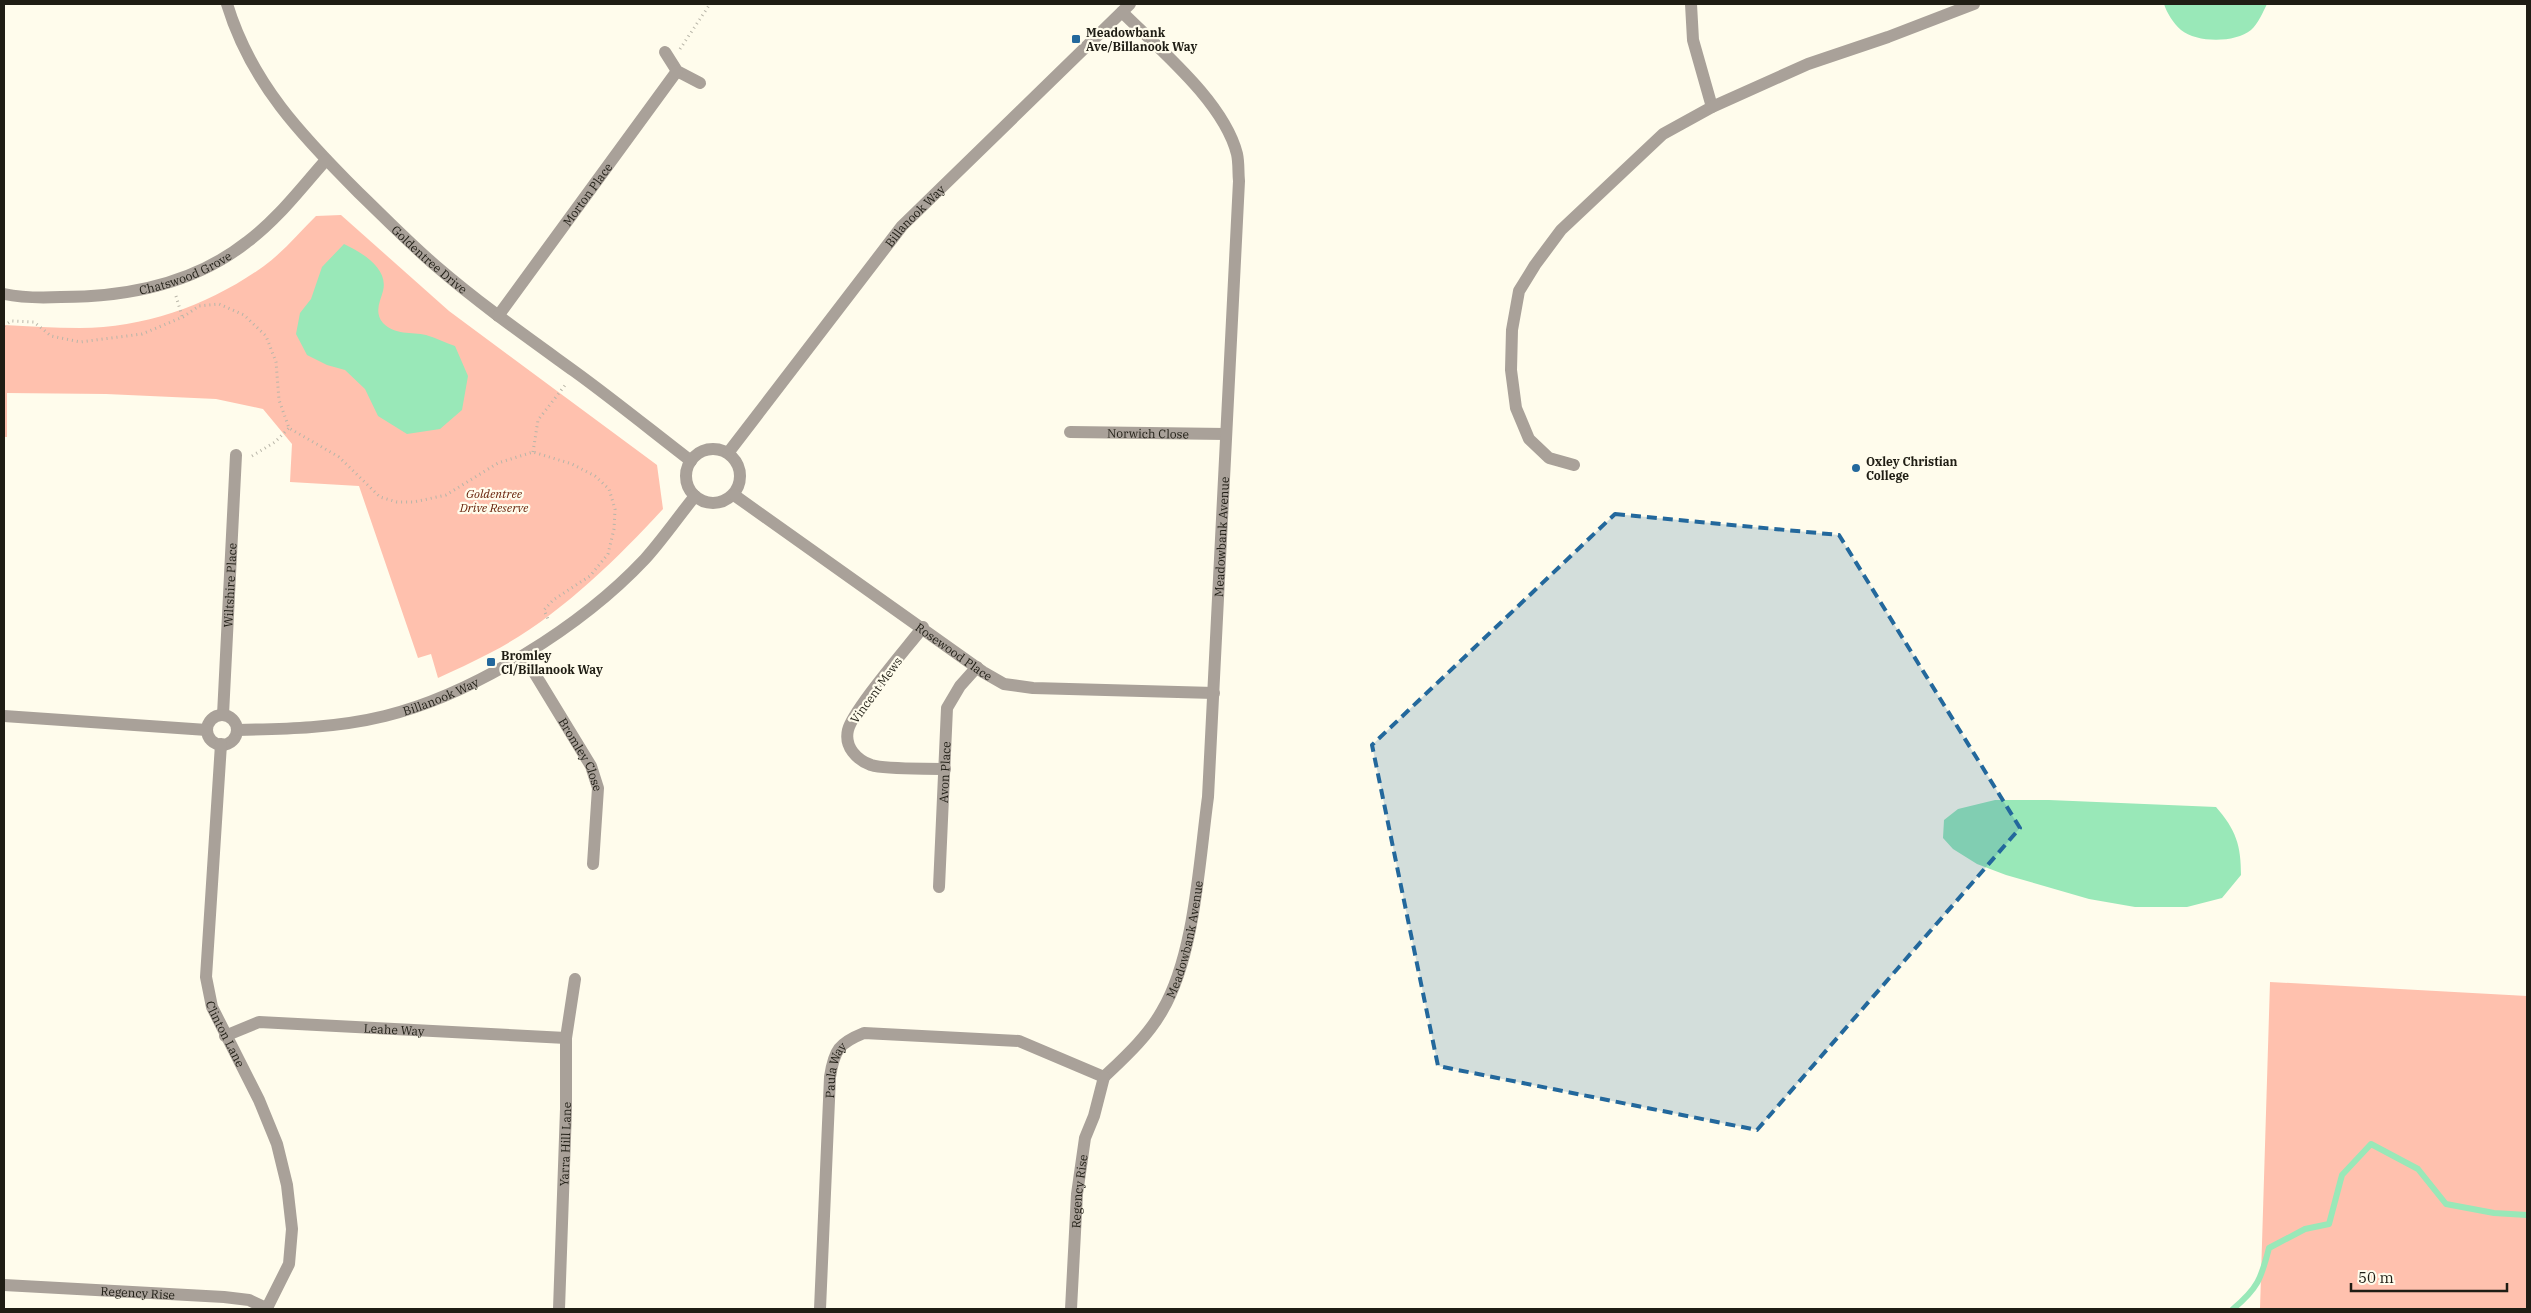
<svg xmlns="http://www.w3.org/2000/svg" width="2531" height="1313" font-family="'IBM Plex Serif',serif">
	<rect width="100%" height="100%" fill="#fffcec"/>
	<path fill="#ffc1ae" d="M341 215 449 311 657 465 663 509C613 563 556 619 490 653 473 662 455 670 438 678L431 654 418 658 359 486 290 482 292 444 263 409 216 399 106 394 7 393V437H4V325C29 326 54 328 80 328 146 328 211 304 264 266 283 252 299 233 316 216Z
		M2270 982 2527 996V1309H2260Z"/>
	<path fill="#99e8b8" d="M2164 4H2267C2263 12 2258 24 2251 30 2235 43 2197 43 2181 30 2173 23 2167 13 2164 4Z
		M344 244C361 252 389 268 383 291 380 302 374 312 383 323 394 335 412 332 426 335 436 338 446 343 455 346L468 376 462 410 440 429 407 434 378 416 365 389 345 370 327 365 307 355 296 334 300 313 311 299 322 267Z
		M1995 800H2049L2216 807C2236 830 2241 845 2241 875L2222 898 2187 907H2135L2089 899 2006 875 1977 864 1953 849 1943 838 1944 820 1958 809Z"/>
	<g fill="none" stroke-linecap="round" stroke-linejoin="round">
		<path stroke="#99e8b8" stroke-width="6" d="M2233 1309C2258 1288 2261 1279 2269 1248L2305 1229 2329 1224 2342 1175 2371 1144 2418 1169 2446 1204 2494 1213 2527 1215"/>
		<path stroke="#b8b5a8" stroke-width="3" stroke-dasharray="1 4" stroke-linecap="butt" d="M680 49 710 4
			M176 296 182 316
			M4 326 11 321 34 322 51 336 80 342 142 334 183 317 199 306 219 304 244 315 266 336 276 362 279 400 289 428 339 457 380 497 397 502H414L446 495 498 463 533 452 572 464 595 476 609 489 615 509 614 529 608 554 590 576 553 600 544 610 548 619
			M533 452 538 420 566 384
			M252 456 275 442 289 428"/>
		<g stroke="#a9a199" stroke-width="12">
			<path id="s1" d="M227 4C251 83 302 136 359 193 384 217 409 243 436 266 480 304 527 337 574 371 614 400 652 431 691 461"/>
			<path d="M1691 4 1693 40 1712 107"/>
			<path d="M665 52 677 71 700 83"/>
			<path id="s2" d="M4 294C23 298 41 298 61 297 127 297 194 284 247 242 278 219 301 188 326 160"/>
			<path id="s3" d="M498 316 677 71"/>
			<path id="s4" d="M1070 432 1226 434"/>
			<circle cx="713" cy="476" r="27"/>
			<path id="s5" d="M728 453 902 226 1130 4"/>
			<path d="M1574 465 1549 458 1529 439 1516 408 1511 370 1512 330 1519 291 1535 265 1561 230 1663 134 1712 107 1808 64 1888 37 1974 4"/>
			<path id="s6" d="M734 495 983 672 1004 684 1033 688 1214 693"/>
			<path d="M923 627C907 648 853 710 848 730 844 747 857 760 871 765 888 770 926 768 945 769"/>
			<path id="s7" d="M524 656 591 766 598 788 593 864"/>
			<path id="s8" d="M223 715 236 455"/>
			<circle cx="222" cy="730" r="15"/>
			<path d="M4 716 207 730"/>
			<path id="s9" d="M237 730C287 729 336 728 385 716 474 694 582 626 645 559 663 539 678 517 695 496"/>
			<path id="s10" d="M221 744 206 977 212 1007 259 1100 277 1144 287 1185 292 1229 289 1264 267 1308"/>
			<path id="s11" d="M939 887 947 708 960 686 977 667"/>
			<path id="s12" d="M225 1036 259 1022 566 1038"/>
			<path id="s13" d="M1104 1077C1125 1057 1148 1036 1162 1011 1195 955 1199 862 1208 797L1239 181C1238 172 1239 163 1237 154 1224 102 1159 49 1122 12"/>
			<path id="s14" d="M4 1285 224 1297 249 1300 268 1309"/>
			<path id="s15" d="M559 1309 566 1109V1038L575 979"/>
			<path id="s16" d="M820 1309 830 1077C834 1050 839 1043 864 1033L1019 1041 1104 1077"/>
			<path id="s17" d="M1071 1309 1077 1194 1085 1138 1094 1116 1104 1077"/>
		</g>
	</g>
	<path fill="#23689c" fill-opacity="0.2" stroke="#23689c" stroke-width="4" stroke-dasharray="10 6" stroke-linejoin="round" d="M1615 514 1839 535 2020 828 1757 1130 1438 1066 1372 745Z"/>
	<g fill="#23689c" stroke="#fffcec" stroke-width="2">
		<rect x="1071" y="34" width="10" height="10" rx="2.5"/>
		<circle cx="1856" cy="468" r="5"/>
		<rect x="486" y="657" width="10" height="10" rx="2.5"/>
	</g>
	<g text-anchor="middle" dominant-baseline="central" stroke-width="4.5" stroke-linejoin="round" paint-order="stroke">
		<g font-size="12" font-weight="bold" fill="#1f1d14" stroke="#fffcec" text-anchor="start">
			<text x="1086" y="32">Meadowbank<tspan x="1086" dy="14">Ave/Billanook Way</tspan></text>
			<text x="1866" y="461">Oxley Christian<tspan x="1866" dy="14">College</tspan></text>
			<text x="501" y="655">Bromley<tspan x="501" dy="14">Cl/Billanook Way</tspan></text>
		</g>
		<g font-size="12" fill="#1f1d14" stroke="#fffcec">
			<text stroke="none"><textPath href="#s3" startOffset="151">Morton Place</textPath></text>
			<text stroke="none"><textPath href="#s5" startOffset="302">Billanook Way</textPath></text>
			<text stroke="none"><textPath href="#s1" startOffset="330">Goldentree Drive</textPath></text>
			<text stroke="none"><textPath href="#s2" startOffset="185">Chatswood Grove</textPath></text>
			<text stroke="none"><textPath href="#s4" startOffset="78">Norwich Close</textPath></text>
			<text stroke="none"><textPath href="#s13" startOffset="569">Meadowbank Avenue</textPath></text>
			<text stroke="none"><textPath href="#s8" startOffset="130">Wiltshire Place</textPath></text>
			<text stroke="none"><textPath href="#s6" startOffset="270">Rosewood Place</textPath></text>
			<text transform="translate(876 690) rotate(-54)">Vincent Mews</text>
			<text stroke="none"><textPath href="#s9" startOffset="208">Billanook Way</textPath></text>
			<text stroke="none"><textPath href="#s7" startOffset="114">Bromley Close</textPath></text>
			<text stroke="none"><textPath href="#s11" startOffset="115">Avon Place</textPath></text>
			<text stroke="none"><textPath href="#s13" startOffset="164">Meadowbank Avenue</textPath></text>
			<text stroke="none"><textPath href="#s12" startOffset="172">Leahe Way</textPath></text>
			<text stroke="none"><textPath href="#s10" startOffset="294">Clinton Lane</textPath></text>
			<text stroke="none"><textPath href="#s16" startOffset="240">Paula Way</textPath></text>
			<text stroke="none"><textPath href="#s15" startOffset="165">Yarra Hill Lane</textPath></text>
			<text stroke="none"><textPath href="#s17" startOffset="118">Regency Rise</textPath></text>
			<text stroke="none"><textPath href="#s14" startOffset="134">Regency Rise</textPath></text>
		</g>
		<g font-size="12" font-style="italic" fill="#682209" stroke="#fffcec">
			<text x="494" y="493">Goldentree<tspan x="494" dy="14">Drive Reserve</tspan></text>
		</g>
	</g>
	<rect width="2531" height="1313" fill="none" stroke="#1f1d14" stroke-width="10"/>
	<path d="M2351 1283v8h156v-8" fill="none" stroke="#1f1d14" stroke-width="2.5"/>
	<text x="2358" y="1283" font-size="15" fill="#1f1d14" stroke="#fffcec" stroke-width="4" paint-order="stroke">50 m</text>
</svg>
